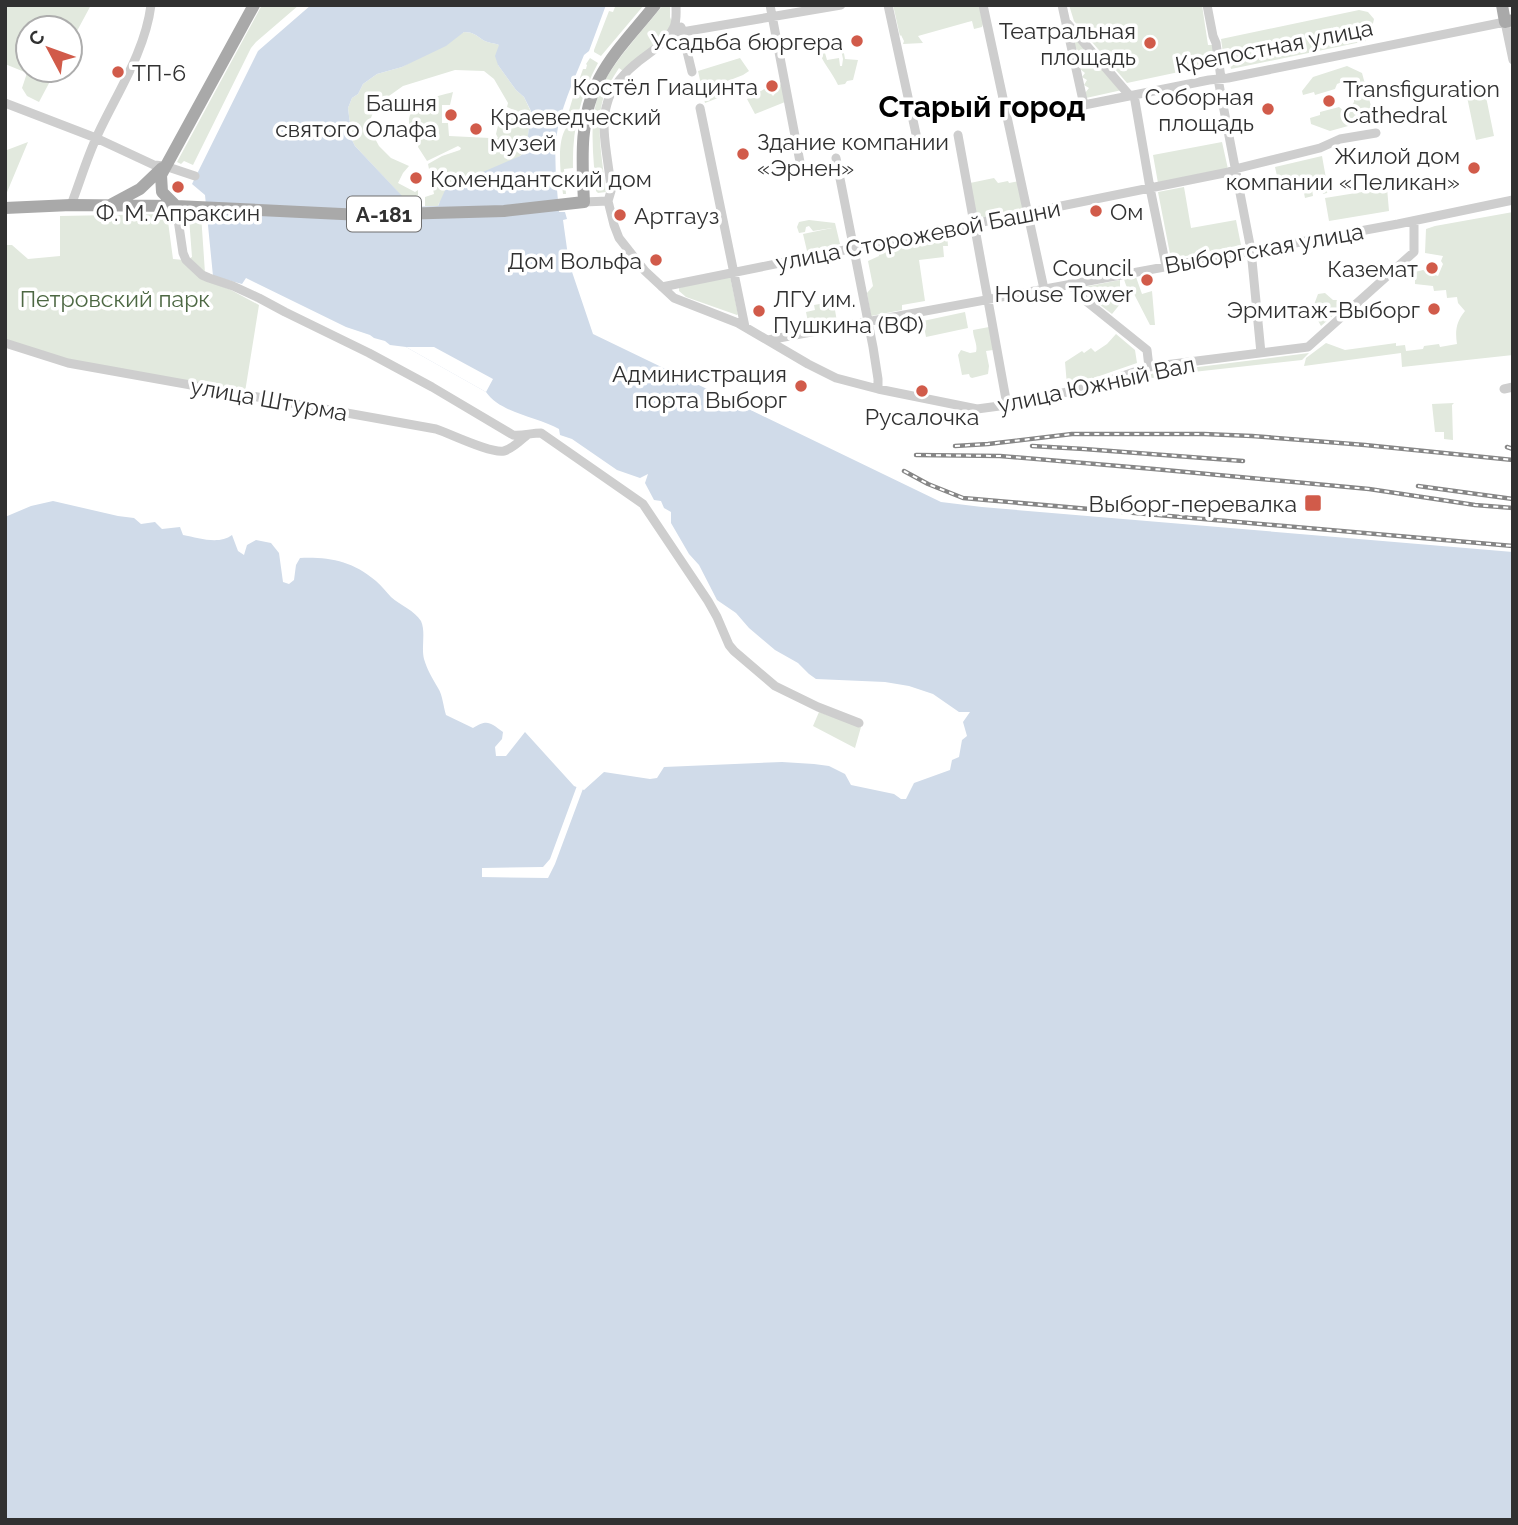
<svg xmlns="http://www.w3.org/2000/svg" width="1518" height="1525" font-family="Raleway,sans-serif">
	<rect width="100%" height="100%" fill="#fff"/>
	<path fill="#e2e9de" d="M5 5H91L70 44V28H28V70H56L39 102 27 96 22 88 27 73 5 64V25L7 23 5 20Z
		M262 5H299L256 42 251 48 193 165 184 161 181 164 177 162Z
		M612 5H644L601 56 594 52V50L609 11 613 12 615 7Z
		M663 5 670 7V17L672 22 667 32 659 41 623 71 619 68C612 79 605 90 602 103 596 130 603 165 606 192L598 193 596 191C594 160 588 124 599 93 608 67 645 28 663 5Z
		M893 5H979L983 24 982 27 974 29 972 21 968 22 918 36 923 43 903 44 904 41 901 35 900 36Z
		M1069 5H1202L1208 45H1213L1215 59 1212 62V65L1127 83 1074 21Z
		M1359 10 1368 12 1374 19 1372 28 1364 32 1366 41 1231 69 1229 59 1224 60 1221 39Z
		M464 32C473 32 476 35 483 40 488 43 494 43 499 45L498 65 516 90 524 97 531 112 526 151 520 156 439 203 438 206H425V197L434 194 428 164 442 156 460 150 461 148 458 146 427 161 418 147 419 143C413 138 409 131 409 123 408 100 436 97 453 92L450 105H442V123H448L449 136 490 138 493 141 498 138 496 134 500 117 508 119 514 110 507 107 508 103 494 79 484 71 455 70 403 86 379 103 372 115 370 121 372 133 379 146 391 158 409 166 403 173 398 183 415 192 418 190V207H406L397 191 355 146 352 140 348 108 352 98 358 94 363 84 377 74 402 67Z
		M1074 36 1122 90 1086 98 1085 93 1089 88 1084 85 1087 80 1082 77 1085 73 1080 69 1082 65 1078 62 1081 58 1077 55 1079 51 1074 47 1072 37Z
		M839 40 842 42 845 59 858 60 853 80 847 81 845 84 838 85C832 72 822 62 818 49L827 46 829 51 825 53 827 60 839 58 840 66H842L843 59Z
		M590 58 598 63C580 96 572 130 573 168L564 169 566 194H563C561 174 556 144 566 128L564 127 574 94H576L578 90 576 89 583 69H586L587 65 586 64Z
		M740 58 749 71 743 75 720 84 723 96 705 103 698 71Z
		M1347 66 1362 73 1371 106 1359 123 1330 131 1311 124 1310 118 1320 115V112L1339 107 1343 110H1348L1354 102V100L1362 97 1363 92 1360 87 1350 88V85L1342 82 1337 84 1335 89 1315 95 1314 92 1303 95 1302 91 1313 77Z
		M781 84 785 102 755 114 747 99 766 88 773 96 778 90 777 88Z
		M1484 87 1494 136 1476 140 1466 92Z
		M28 142 5 197V149L7 150Z
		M1222 142 1228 169 1158 183 1153 155Z
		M1322 156 1327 184 1331 192 1323 194 1321 188 1312 189 1313 196 1305 198 1303 188 1300 186 1280 190 1275 167Z
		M994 178 998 183 1008 181 1009 183 1019 181 1025 211 976 220 970 183Z
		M1184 187 1191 228 1236 220 1241 245 1171 259 1158 192Z
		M1387 188 1389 211 1329 221 1325 198Z
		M1513 212V355L1402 367 1401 353 1304 366 1306 358 1326 343 1345 350 1396 343V346L1405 345 1406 351 1423 349 1424 346 1439 344 1440 347 1457 344C1455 331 1456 322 1465 311L1458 303 1457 297 1447 298 1446 290 1434 291 1433 286 1415 284V272L1423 270 1438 276 1443 264 1441 261 1443 256 1425 253 1426 229 1435 226Z
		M167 214 173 259 184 260 203 279 231 290 259 305 245 392 69 360 5 339V245H12L28 259 60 256V216Z
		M201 214 205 273 190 258 192 257 189 218 185 216Z
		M809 220 835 223 840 244 807 251 803 234 832 228 813 231 809 226 806 227 805 232 799 233 797 227 799 222Z
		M947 234 948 246H943L944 257 919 260 925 301 902 305V310L871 316 867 293 873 286 868 261 879 256 878 247Z
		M730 276 738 314 737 315 686 297 679 291V288L682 287V285Z
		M1136 277 1142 294 1152 291 1155 325H1150L1133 292C1127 289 1126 286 1124 279Z
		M1120 280V289L1125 298 1112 314 1091 298 1084 287Z
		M1325 293 1333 300H1342V303L1337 312 1321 326 1312 310 1318 294Z
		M841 300 842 308 835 310 837 322 809 327 806 312 815 310 814 305Z
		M965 312 968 328 926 337 923 321Z
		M989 327 993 350 986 351 989 366 988 374 972 378 970 377 969 374 962 375 958 355 961 350 970 353 976 352C978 344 973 338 973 330Z
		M1116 334 1135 350 1137 363 1088 380 1067 385 1065 362 1082 351 1084 353 1091 348 1095 352 1107 344Z
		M1309 353 1302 360 1166 375 1129 383 1128 381 1158 372Z
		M1454 403 1452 405 1453 440 1444 439V432H1435L1432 404Z
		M819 712 861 727 855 748 813 726Z"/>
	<path fill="#d0dbe9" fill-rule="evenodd" d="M311 5H606L589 51 584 55C573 82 560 110 556 139 554 163 557 188 559 212H565L567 219 563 220 569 263 593 334 941 502 982 507 1513 552V1520H5V517L31 506 53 501 118 516 134 518 141 524 155 522 162 529 180 527 183 535C199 538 219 545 232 535L238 551 244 555 247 545 256 540 271 543 279 553 283 582 289 584 294 580 296 565 300 558C330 557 352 561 376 581 382 586 386 592 391 597 400 605 415 611 421 621 426 632 421 647 424 659 428 672 432 677 438 688 443 696 443 706 446 715L473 728C487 719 490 722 503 732L502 739 495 747 496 756H506L525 732 574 786 584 790 604 772 650 779 657 778 664 767 782 762 814 764 829 766 845 774 851 785 894 794 901 799H906L914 783 950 770 952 760 959 757 962 740 967 736 963 722 970 712H959L933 694 909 686 885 682 816 679 809 674 798 663 775 650 749 628 736 613 717 600 699 565 689 554 671 523V512L664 508 661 501 654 500 645 483 648 474 640 478 617 470 572 439 560 435 559 429C538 417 500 413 486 392L406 347 390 345 385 341 374 338 370 335 346 327 246 278 242 284 213 276 205 195 192 184 258 51ZM464 32C473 32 476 35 483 40 488 43 494 43 499 45L495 56 498 65 516 90 524 97 531 111 526 151 520 156 446 188 438 206 406 207 403 197 355 146 352 140 348 108 352 98 358 94 363 84 377 74 402 67 446 46Z"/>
	<path fill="#fff" d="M406 347H434L493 379 486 392Z
		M578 783 584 786 555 864 548 878 482 877V868L543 867 550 859Z"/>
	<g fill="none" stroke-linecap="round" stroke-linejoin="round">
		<path stroke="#cecece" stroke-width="9" d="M676 5C676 13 677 20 674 27 667 42 652 51 639 61 626 71 611 87 607 104 599 130 610 164 611 191L608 201 614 225 619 238 645 271 674 298 738 323 808 364 836 378 878 389 977 409 1007 405 1090 387 1149 367 1308 347 1414 252V221
			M770 5 800 162
			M888 5 916 134
			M983 5 1044 289
			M1062 5 1084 105 1209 80 1228 78 1505 22 1513 60
			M1207 5 1213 36 1216 43 1221 78
			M1067 23 1130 96
			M681 27 692 72
			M667 40 682 32 841 5
			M1218 79 1251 250 1261 353
			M1134 95 1150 188 1166 266
			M5 103 96 138 154 165 165 166 195 176
			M700 108 745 327
			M958 135 1007 405
			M836 158 873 347 878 379V389
			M584 202 608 201
			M71 205C80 182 87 157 98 134 117 93 145 52 151 5
			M176 206 183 253 186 260 202 275 209 278 233 286 259 298 285 312 369 353 432 387 513 435C523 436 531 433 541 433L643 504 708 601 717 617 729 645 734 651 775 686 818 707 859 723
			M1070 284 1086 301 1147 350 1149 367
			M662 287 1229 172 1235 169 1320 148 1340 139 1376 133
			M768 340 1398 224 1513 200
			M5 343 68 363 436 429C451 434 491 454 504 451 512 449 520 441 527 435
			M1504 389 1513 387"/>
		<path stroke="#a9a9a9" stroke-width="12" d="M1502 5 1505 22 1513 20
			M112 204 140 189 162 168
			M176 206 162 192 161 175 254 5
			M5 208 71 205 176 206 362 215 504 211 584 202C582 161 579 117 599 79 613 52 636 29 655 5"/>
		<defs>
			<path id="rail" d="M955 446 988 444 1072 434H1204L1252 436 1365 445 1513 460
				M1032 446 1084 449 1243 461
				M1507 447 1513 449
				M916 455 1000 456 1154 469 1369 489 1475 505 1513 508
				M904 471 928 484 963 498 1513 546
				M1418 486 1513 499"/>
		</defs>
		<use href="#rail" stroke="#868686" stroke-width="4.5"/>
		<use href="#rail" stroke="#fff" stroke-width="2" stroke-dasharray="5" stroke-linecap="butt"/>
	</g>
	<g fill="#d15b4a" stroke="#fff" stroke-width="2.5">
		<circle cx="857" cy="41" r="7"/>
		<circle cx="1150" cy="43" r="7"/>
		<circle cx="118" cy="72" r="7"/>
		<circle cx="772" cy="86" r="7"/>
		<circle cx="1329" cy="101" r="7"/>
		<circle cx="1268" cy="109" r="7"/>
		<circle cx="451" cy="115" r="7"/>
		<circle cx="476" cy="129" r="7"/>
		<circle cx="743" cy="154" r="7"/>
		<circle cx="1474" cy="168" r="7"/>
		<circle cx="416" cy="178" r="7"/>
		<circle cx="178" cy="187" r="7"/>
		<circle cx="1096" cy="211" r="7"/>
		<circle cx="620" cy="215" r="7"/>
		<circle cx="656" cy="260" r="7"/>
		<circle cx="1432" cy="268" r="7"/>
		<circle cx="1147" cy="280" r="7"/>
		<circle cx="1434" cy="309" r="7"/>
		<circle cx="759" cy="311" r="7"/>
		<circle cx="801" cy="386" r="7"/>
		<circle cx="922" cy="391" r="7"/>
		<rect x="1304" y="494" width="18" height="18" rx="3.5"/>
	</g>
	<g text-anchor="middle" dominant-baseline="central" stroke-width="7" stroke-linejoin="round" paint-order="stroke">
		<rect fill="#fff" stroke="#6f6f6f" stroke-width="2" x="347" y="196.5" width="74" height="35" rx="5"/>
		<g font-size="21" font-weight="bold" fill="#313131">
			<text x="384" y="214">А-181</text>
		</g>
		<g font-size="23" fill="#313131" stroke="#fff" text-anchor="end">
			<text x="1136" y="30">Театральная<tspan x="1136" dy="26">площадь</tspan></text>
			<text x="843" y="41">Усадьба бюргера</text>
			<text x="132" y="72" text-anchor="start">ТП-6</text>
			<text x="758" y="86">Костёл Гиацинта</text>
			<text x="1343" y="88" text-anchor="start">Transfiguration<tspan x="1343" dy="26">Cathedral</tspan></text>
			<text x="1254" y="96">Соборная<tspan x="1254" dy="26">площадь</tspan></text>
			<text x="437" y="102">Башня<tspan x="437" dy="26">святого Олафа</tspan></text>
			<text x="490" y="116" text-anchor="start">Краеведческий<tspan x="490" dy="26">музей</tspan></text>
			<text x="757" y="141" text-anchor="start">Здание компании<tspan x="757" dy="26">«Эрнен»</tspan></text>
			<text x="1460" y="155">Жилой дом<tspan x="1460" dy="26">компании «Пеликан»</tspan></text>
			<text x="430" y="178" text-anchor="start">Комендантский дом</text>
			<text x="1110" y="211" text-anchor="start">Ом</text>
			<text x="178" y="212" text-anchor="middle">Ф. М. Апраксин</text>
			<text x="634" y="215" text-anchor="start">Артгауз</text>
			<text x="642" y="260">Дом Вольфа</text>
			<text x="1133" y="267">Council<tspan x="1133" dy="26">House Tower</tspan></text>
			<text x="1418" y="268">Каземат</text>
			<text x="773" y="298" text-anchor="start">ЛГУ им.<tspan x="773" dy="26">Пушкина (ВФ)</tspan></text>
			<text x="1420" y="309">Эрмитаж-Выборг</text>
			<text x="787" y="373">Администрация<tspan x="787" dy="26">порта Выборг</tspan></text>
			<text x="922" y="416" text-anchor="middle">Русалочка</text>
			<text x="1297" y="503">Выборг-перевалка</text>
		</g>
		<g font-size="23" fill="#313131" stroke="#fff">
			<text transform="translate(1274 46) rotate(-11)">Крепостная улица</text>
			<text transform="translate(918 235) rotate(-11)">улица Сторожевой Башни</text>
			<text transform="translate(1264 248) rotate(-10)">Выборгская улица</text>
			<text transform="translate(1096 384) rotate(-12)">улица Южный Вал</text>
			<text transform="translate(269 399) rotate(10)">улица Штурма</text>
		</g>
		<g font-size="23" fill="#4d6843" stroke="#fff">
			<text x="115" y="298">Петровский парк</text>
		</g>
		<g font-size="30" font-weight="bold" fill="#000" stroke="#fff">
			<text x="982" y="106">Старый город</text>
		</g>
	</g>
	<rect width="1518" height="1525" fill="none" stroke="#313131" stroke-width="14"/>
	<g transform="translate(49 49) rotate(311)"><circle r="33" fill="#ffffff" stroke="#adadad" stroke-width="2"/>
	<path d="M0-5L12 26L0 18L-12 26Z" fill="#d15b4a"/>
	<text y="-10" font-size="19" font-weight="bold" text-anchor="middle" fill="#313131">С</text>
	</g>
</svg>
